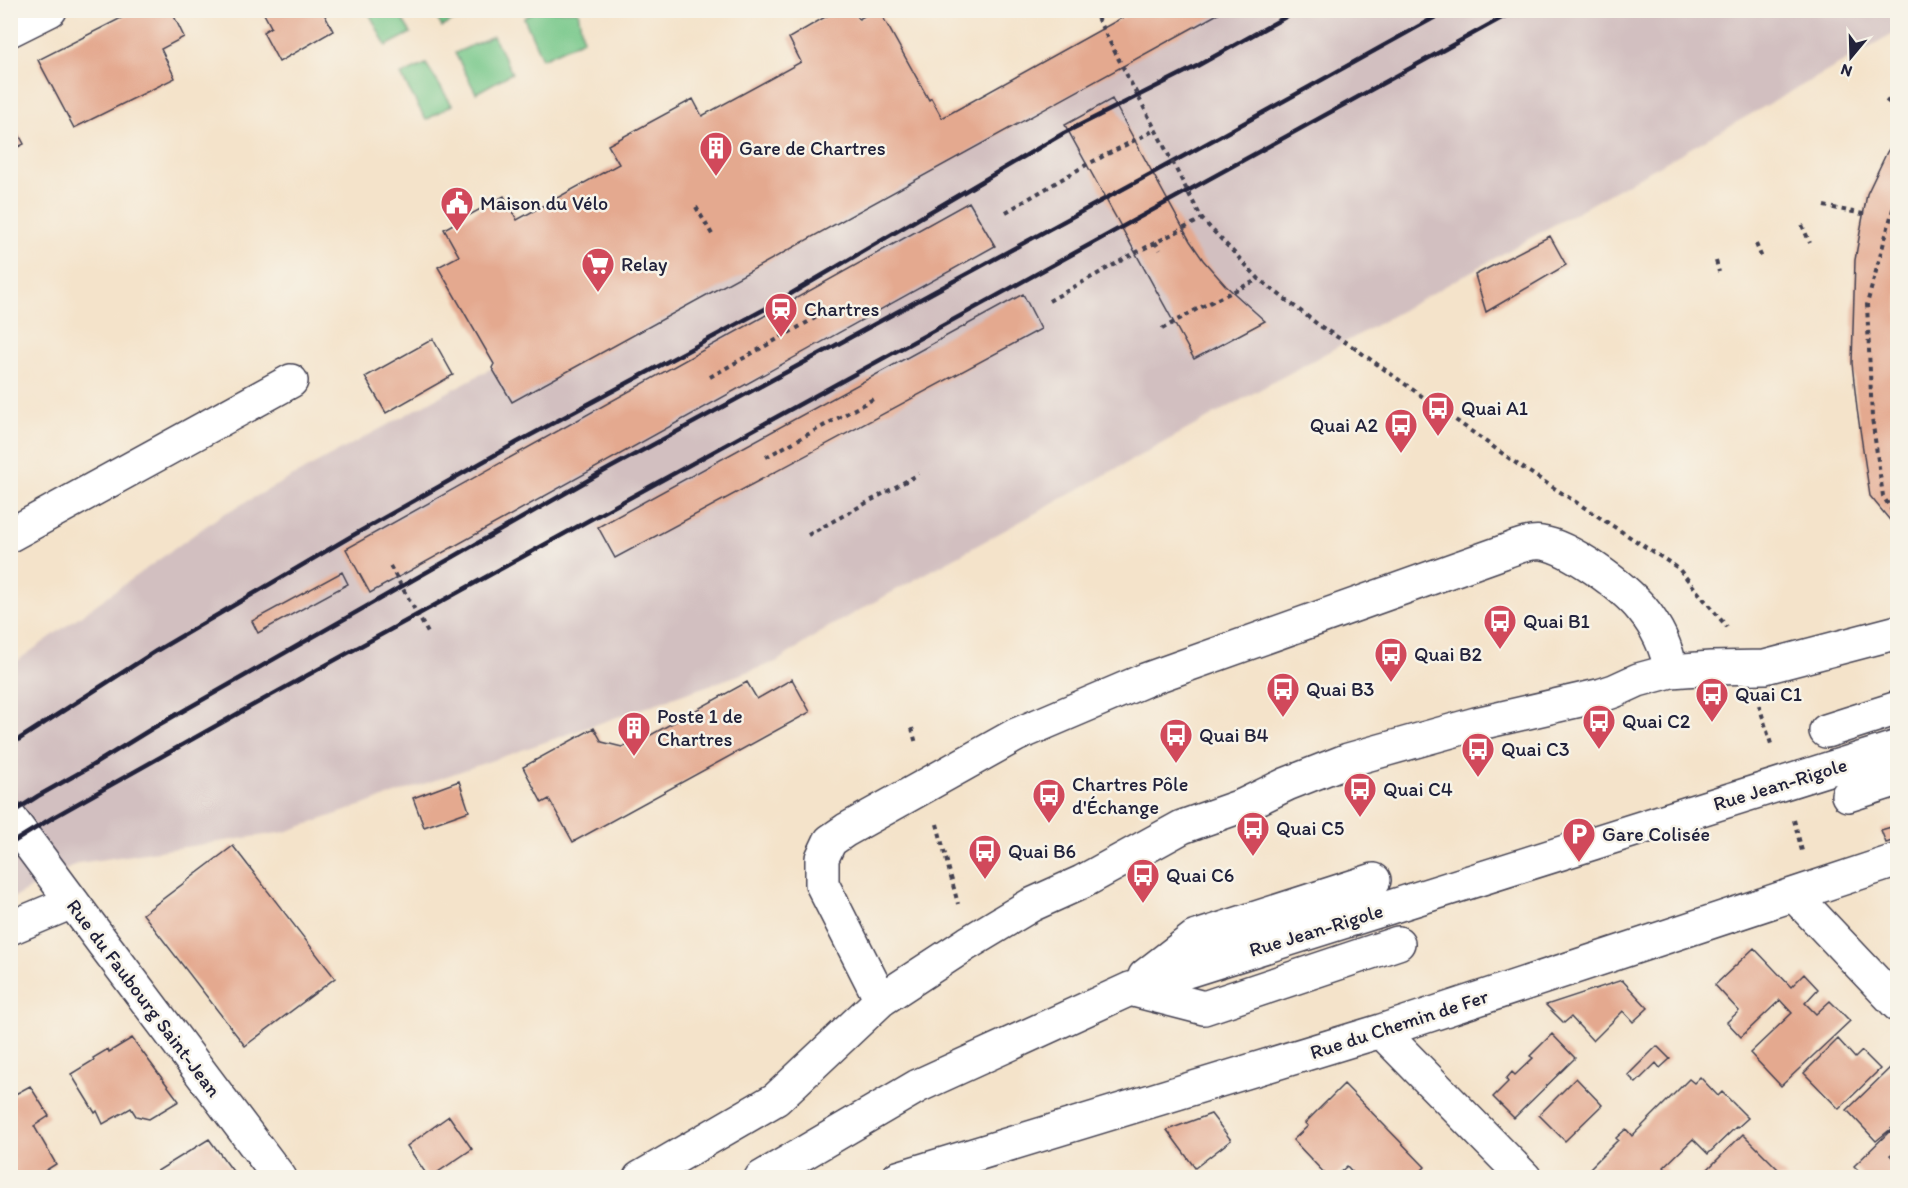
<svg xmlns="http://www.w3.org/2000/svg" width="1908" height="1188" font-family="Itim,sans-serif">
	<rect width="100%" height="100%" fill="#f7f3e8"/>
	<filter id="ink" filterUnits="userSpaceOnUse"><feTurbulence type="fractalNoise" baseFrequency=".0167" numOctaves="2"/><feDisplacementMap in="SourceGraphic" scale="12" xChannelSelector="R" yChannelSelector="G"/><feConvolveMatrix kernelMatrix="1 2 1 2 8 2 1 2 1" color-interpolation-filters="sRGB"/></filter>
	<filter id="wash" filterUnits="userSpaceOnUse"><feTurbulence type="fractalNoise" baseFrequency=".008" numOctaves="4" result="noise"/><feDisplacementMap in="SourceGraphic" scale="24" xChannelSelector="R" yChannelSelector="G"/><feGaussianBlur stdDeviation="1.35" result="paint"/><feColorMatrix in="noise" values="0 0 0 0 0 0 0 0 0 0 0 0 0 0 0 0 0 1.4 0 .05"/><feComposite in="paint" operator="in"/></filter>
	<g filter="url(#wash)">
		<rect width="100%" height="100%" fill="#f4e3ca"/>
		<path fill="#d2bfc0" d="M837 11H854L859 19 928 100 931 98 942 118 1136 11H1897V32L1319 357 827 628 776 662 285 832 79 863 11 899 10 666 220 516 492 368 494 363 438 267 458 256 444 229 504 196 517 220 618 164 608 145 693 99 703 116 801 62 789 38Z"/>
		<path fill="#76c789" stroke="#4c7462" stroke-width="1.5" d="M368 11H397L411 33 386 46Z
			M433 11H458L461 16 442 27Z
			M535 11H578L583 40 542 59 524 18Z
			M493 36 512 73 476 93 455 53Z
			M426 64 452 105 426 120 401 75Z"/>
		<g id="blocks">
			<path fill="#e4a98f" d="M137 10H171L184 37 161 49 175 78 74 128 38 60Z
				M262 10H322L333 31 279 62 263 32 271 27Z
				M837 10H854L859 19 875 10H879L929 100 931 98 942 118 1136 10H1225L512 402 492 368 494 364 438 267 459 256 444 229 504 196 517 220 619 164 608 145 693 99 702 116 801 62 789 38Z
				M1112 99 1190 241 1203 260 1226 286 1265 321 1194 359 1065 125Z
				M10 118 24 144 10 151Z
				M1898 135V530L1870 496 1857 409 1852 363 1855 260 1867 194 1887 152Z
				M969 202 995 246 370 593 346 549Z
				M1550 236 1566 265 1486 312 1475 275Z
				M1023 294 1041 329 615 558 598 527Z
				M433 339 453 375 386 413 365 377Z
				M342 572 348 584 258 633 252 621Z
				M792 679 810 712 573 842 549 799 542 803 523 767 594 728 602 742 622 747 639 738 640 741 747 682 757 699Z
				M459 781 469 811 424 827 413 798Z
				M1898 825V839L1886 843 1881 830Z
				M233 846 335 978 245 1046 143 914Z
				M1754 948 1791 987 1804 974 1818 989 1805 1003 1816 1014 1830 1001 1850 1021 1781 1086 1750 1053 1792 1013 1780 1000 1741 1037 1727 1022 1739 1011 1715 985Z
				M1622 980 1648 1008 1633 1022 1623 1011 1593 1041 1571 1017 1564 1023 1546 1005Z
				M1552 1034 1575 1058 1514 1118 1493 1097 1508 1082 1506 1079 1512 1072 1515 1075 1533 1058 1530 1056Z
				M132 1038 179 1101 149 1119 136 1116 131 1108 103 1124 97 1111 95 1113 71 1074 94 1060 93 1058 108 1049 109 1052Z
				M1838 1039 1855 1058 1862 1051 1880 1069 1839 1109 1804 1073Z
				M1657 1046 1670 1059 1660 1068 1656 1063 1636 1083 1628 1075Z
				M1892 1066 1898 1071V1123L1876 1141 1847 1110Z
				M1700 1077 1718 1096 1722 1092 1748 1118 1737 1128 1736 1127 1708 1154 1693 1139 1664 1167 1668 1172 1662 1178H1580L1618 1140 1616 1138 1626 1129 1632 1136 1689 1079 1694 1083Z
				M1576 1078 1602 1105 1565 1141 1539 1115Z
				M1344 1084 1425 1167 1414 1178H1358L1347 1166 1334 1178H1329L1293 1140 1308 1126 1305 1123Z
				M30 1086 49 1116 34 1126 56 1164 43 1172 46 1178H10V1097Z
				M1211 1114 1231 1140 1195 1168 1167 1130Z
				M449 1116 472 1149 429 1178 407 1146Z
				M1890 1131 1898 1139V1149L1890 1155 1898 1163V1172L1892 1178H1858L1862 1174 1854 1166Z
				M1743 1134 1787 1178H1699Z
				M209 1139 238 1178H146Z"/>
		</g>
	</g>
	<g filter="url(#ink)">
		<use href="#blocks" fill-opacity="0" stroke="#423f50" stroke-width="1.5"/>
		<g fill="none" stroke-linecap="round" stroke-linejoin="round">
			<defs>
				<path id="minor" d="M10 535 291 381
					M1826 731 1898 708
					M1848 795 1898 779
					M1794 895 1898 1005
					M10 928 72 902
					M1145 976 1194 938 1374 880
					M1130 989 1204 1008 1398 943
					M881 1000 822 884V858L830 841 846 830 1016 735 1145 680 1506 551C1517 547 1530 541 1542 543 1570 547 1624 587 1642 609 1657 627 1667 649 1671 671
					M1381 1031 1525 1178
					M640 1178 776 1099 881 1000 968 943 1031 905 1082 882 1182 827 1244 805 1287 784 1348 760 1476 724 1602 695 1614 691 1638 680 1671 671 1711 668 1765 667 1898 632
					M761 1178 918 1086 1130 989 1898 747
					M898 1178 1381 1031 1898 860"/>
				<path id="major" d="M10 30 50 10
					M10 818 103 943 280 1178"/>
			</defs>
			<use href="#minor" stroke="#423f50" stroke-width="36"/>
			<use href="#major" stroke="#423f50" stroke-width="36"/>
			<path stroke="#423f50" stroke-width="4" stroke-dasharray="4.5 4.5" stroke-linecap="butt" d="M1886 100 1898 109
				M1898 191 1867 304 1872 418 1883 496 1898 520
				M1824 206 1863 214
				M696 207 713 236
				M1006 212 1086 165 1155 130
				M1802 225 1810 243
				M1155 242 1160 250
				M1756 244 1762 258
				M1716 261 1719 272
				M1049 301 1133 254 1202 219
				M1162 329 1199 308 1259 279
				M1353 347 1520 466 1678 568 1727 627
				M710 377 831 309
				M766 457 875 398
				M808 535 919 474
				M390 566 428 633
				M1759 705 1771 744
				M912 728 916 744
				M1794 820 1802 851
				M937 824 958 904"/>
			<use href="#minor" stroke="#fff" stroke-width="33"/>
			<use href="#major" stroke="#fff" stroke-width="33"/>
			<path stroke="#22223b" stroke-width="4.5" d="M10 745 156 651 350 537 516 443 765 309 1064 133 1197 66 1298 10
				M10 814 38 796 88 768 153 728 599 474 1226 133 1448 10
				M10 844 52 818 246 709 1516 10"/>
			<path stroke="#423f50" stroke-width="4" stroke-dasharray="4.5 4.5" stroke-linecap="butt" d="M1093 10 1202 219 1259 279 1320 326 1353 347"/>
		</g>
	</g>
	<defs>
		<symbol id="building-pin" viewBox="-11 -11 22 30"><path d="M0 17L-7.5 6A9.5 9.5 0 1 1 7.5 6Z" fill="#d1495b" stroke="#f7f3e8"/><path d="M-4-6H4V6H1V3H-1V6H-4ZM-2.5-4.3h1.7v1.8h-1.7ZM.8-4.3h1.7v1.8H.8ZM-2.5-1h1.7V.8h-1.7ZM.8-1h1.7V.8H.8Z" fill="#fff"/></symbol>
		<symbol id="civic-pin" viewBox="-11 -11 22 30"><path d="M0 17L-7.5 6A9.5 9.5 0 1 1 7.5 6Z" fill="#d1495b" stroke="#f7f3e8"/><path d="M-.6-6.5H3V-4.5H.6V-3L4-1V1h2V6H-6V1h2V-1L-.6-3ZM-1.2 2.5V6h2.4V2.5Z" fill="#fff"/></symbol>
		<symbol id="supermarket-pin" viewBox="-11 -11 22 30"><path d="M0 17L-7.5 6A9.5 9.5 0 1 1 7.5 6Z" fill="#d1495b" stroke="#f7f3e8"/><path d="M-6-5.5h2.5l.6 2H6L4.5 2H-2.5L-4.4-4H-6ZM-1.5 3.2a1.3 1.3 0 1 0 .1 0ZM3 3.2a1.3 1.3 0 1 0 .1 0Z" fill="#fff"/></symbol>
		<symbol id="station-pin" viewBox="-11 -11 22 30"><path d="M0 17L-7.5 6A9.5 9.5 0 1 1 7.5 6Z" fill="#d1495b" stroke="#f7f3e8"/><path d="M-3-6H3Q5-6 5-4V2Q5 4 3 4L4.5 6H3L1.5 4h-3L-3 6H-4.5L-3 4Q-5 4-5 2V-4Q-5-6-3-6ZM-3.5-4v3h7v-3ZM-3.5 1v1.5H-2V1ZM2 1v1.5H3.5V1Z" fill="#fff"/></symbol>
		<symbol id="bus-pin" viewBox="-11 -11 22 30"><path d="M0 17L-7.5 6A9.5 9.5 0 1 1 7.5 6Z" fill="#d1495b" stroke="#f7f3e8"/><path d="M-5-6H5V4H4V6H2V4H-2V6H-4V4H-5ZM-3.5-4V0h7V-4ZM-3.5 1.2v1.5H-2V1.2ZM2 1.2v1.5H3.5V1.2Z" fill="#fff"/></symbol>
		<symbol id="parking-pin" viewBox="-11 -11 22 30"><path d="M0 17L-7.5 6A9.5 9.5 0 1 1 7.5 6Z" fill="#d1495b" stroke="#f7f3e8"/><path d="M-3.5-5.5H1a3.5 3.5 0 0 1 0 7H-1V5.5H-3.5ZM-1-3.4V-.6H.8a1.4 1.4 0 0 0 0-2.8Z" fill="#fff"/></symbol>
	</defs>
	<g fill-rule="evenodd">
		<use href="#building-pin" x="697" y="129" width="38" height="52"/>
		<use href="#civic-pin" x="438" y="184" width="38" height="52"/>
		<use href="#supermarket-pin" x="579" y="245" width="38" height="52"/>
		<use href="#station-pin" x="762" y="290" width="38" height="52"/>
		<use href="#bus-pin" x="1419" y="389" width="38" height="52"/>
		<use href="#bus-pin" x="1382" y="406" width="38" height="52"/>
		<use href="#bus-pin" x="1481" y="602" width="38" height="52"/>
		<use href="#bus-pin" x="1372" y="635" width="38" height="52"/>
		<use href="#bus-pin" x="1264" y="670" width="38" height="52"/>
		<use href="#bus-pin" x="1693" y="675" width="38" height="52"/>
		<use href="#bus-pin" x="1580" y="702" width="38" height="52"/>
		<use href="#building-pin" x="615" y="709" width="38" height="52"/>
		<use href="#bus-pin" x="1157" y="716" width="38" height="52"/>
		<use href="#bus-pin" x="1459" y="730" width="38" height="52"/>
		<use href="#bus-pin" x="1341" y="770" width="38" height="52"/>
		<use href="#bus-pin" x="1030" y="776" width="38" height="52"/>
		<use href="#bus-pin" x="1234" y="809" width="38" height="52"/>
		<use href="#parking-pin" x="1560" y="815" width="38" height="52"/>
		<use href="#bus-pin" x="966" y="832" width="38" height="52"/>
		<use href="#bus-pin" x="1124" y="856" width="38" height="52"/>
	</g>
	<g text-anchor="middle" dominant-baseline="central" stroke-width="5" stroke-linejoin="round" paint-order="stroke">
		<g font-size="20" fill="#22223b" stroke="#f7f3e8" text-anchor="start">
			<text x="739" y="148">Gare de Chartres</text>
			<text x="480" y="203">Maison du Vélo</text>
			<text x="621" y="264">Relay</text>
			<text x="804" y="309">Chartres</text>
			<text x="1461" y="408">Quai A1</text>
			<text x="1378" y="425" text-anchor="end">Quai A2</text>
			<text x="1523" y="621">Quai B1</text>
			<text x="1414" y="654">Quai B2</text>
			<text x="1306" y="689">Quai B3</text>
			<text x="1735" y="694">Quai C1</text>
			<text x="657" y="716">Poste 1 de<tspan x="657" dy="23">Chartres</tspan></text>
			<text x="1622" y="721">Quai C2</text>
			<text x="1199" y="735">Quai B4</text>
			<text x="1501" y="749">Quai C3</text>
			<text x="1072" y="784">Chartres Pôle<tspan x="1072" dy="23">d'Échange</tspan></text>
			<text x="1383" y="789">Quai C4</text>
			<text x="1276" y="828">Quai C5</text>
			<text x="1602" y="834">Gare Colisée</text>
			<text x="1008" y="851">Quai B6</text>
			<text x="1166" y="875">Quai C6</text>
		</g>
		<g font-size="20" fill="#22223b" stroke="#f7f3e8">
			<text transform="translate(1780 784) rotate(-17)">Rue Jean-Rigole</text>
			<text transform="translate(1316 930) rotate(-17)">Rue Jean-Rigole</text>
			<text transform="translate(144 998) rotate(53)">Rue du Faubourg Saint-Jean</text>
			<text transform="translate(1399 1024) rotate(-18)">Rue du Chemin de Fer</text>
		</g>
	</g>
	<rect width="1908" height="1188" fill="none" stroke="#f7f3e8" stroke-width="36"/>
	<g transform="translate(1851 57) rotate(199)" stroke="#f7f3e8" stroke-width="4.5" paint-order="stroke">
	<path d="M0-4.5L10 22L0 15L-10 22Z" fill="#22223b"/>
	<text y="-9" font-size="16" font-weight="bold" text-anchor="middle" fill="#22223b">N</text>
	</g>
</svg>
